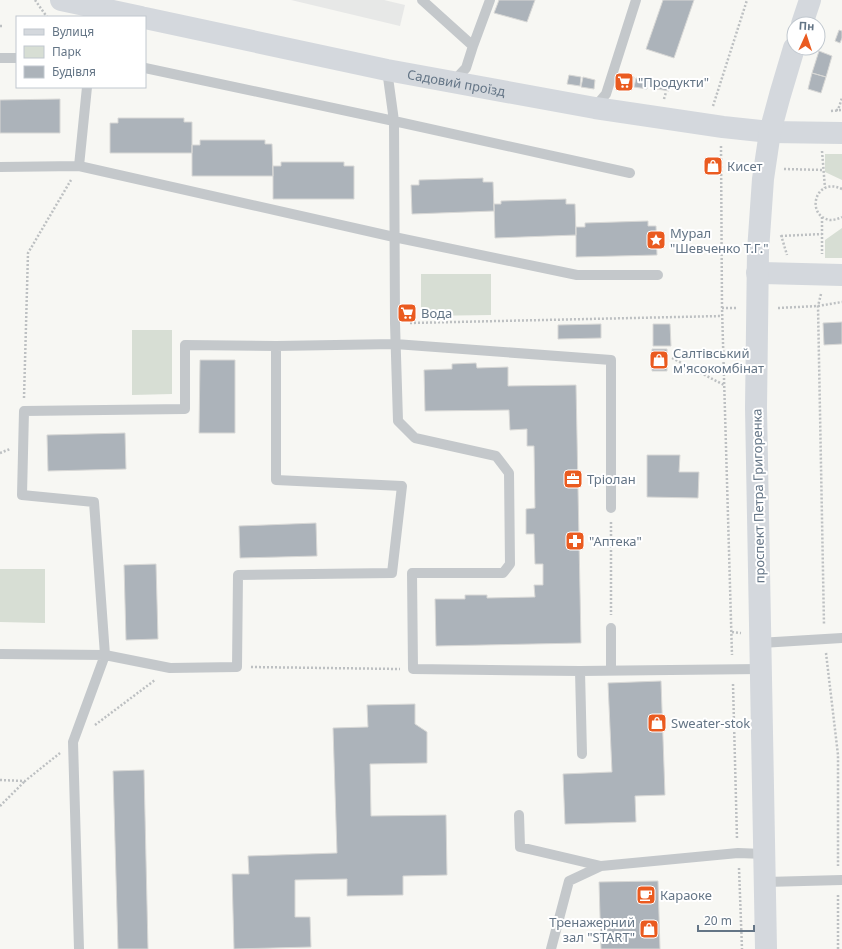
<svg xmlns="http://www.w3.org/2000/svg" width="842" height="949" font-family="'Noto Sans',sans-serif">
	<rect width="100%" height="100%" fill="#f7f7f3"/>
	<path fill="#e7e8e7" d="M291 0H384L405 5 400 26Z"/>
	<path fill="#d7ded4" d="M825 154H842V180L825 172Z
		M842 228V258H825V240Z
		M421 274H491V315L421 316Z
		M172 330V394L132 395V330Z
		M0 569H45V623L0 622Z"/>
	<path fill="#acb3ba" stroke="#d8d8d6" d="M499 0H535L527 22 494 13Z
		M663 0H694L674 58 646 49Z
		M839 30 842 31V38L840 43 835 41Z
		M819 51 832 56 826 77 812 73Z
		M812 73 826 77 821 93 808 89Z
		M569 75 581 77 580 86 567 84Z
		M622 75 634 77 633 86 620 84Z
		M583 77 595 80 594 89 581 87Z
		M636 78 648 80 647 89 634 87Z
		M658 80 671 82 669 91 657 89Z
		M60 99V133H0V100Z
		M118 118H184V122H192V153H110V123H118Z
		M200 140H265V144H272L273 176H192V145H200Z
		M710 161H716V172H710Z
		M281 162H344V166H354V199H273V166H281Z
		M483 178V182H493L494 211 412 214 411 185H419V180Z
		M566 199V204H575L576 235 495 238 494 204H501V201Z
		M648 221V226H656L657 255 576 257V227H585V223Z
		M401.5 313a5.5 5.5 0 1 1 11 0a5.5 5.5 0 1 1-11 0Z
		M842 322V344L824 345 823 323Z
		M601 324V338L558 339V325Z
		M653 324H670L671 346H653Z
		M652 349H667V371H652Z
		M200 360H235V433H199Z
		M476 363 477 368 508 367V386L576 385 581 643 436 646 435 599H465V595H487V598L535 597 534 585H543V564H535L534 534H526V509L535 508 534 446H527V429L510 430 509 410 425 411 424 370 452 369V364Z
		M125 433 126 469 48 471 47 435Z
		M647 455H680L679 472H699L698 498 647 497Z
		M316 523 317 556 240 558 239 526Z
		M156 564 158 639 126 640 124 565Z
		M661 681 665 795 635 796 636 822 565 824 563 774 612 772 608 683Z
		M415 704V724L427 732V763L370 764 371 816 446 815 447 875 403 876V895L347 896V879L295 880V917H310L311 947 234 949 232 874H249L248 856 337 853 333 728 368 727 367 705Z
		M144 770 148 949H118L113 771Z
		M658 881 660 949H601L599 882Z"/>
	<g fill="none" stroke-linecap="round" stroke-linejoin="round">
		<path stroke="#bdc0c2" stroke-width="2.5" stroke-dasharray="2 2" stroke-linecap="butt" d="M35 0 47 17
			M0 26H2
			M664 99 666 92
			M713 106 747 0
			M836 110H838L842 98
			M831 111 842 110
			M721 146 722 308 732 655
			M822 151 825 188
			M784 169 823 170
			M842 189C815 176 805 216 830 220 834 220 838 219 842 217
			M822 217V254
			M781 235 787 255
			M781 236 822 234
			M821 294 818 306 824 625
			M722 308H738
			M778 308 818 306 842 302
			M410 323 722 316
			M672 358 724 385
			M24 398 28 253 71 180
			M0 453 10 449
			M611 522V615
			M732 632 741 633
			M826 653 838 755V866
			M251 667 400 669
			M733 684 737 839
			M95 725 155 680
			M0 780 25 781 60 753
			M0 806 25 781
			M739 868 742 949
			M838 895V949"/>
		<path stroke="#c4c8cb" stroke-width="10" d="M422 0 473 46 466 68 453 82
			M473 46 490 0
			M0 58H17
			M145 68 394 121 630 173
			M387 70 394 121 395 323 398 421 415 438 496 456 509 473 510 564 503 573H412L413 669 580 671 761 669
			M595 107 606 94 636 0
			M79 166 87 87
			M0 167 79 166 394 237 577 275H658
			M611 628V670
			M760 643 842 638
			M0 654 105 655 170 668 237 667 238 575 392 573 402 486 276 480V346
			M580 671 582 754
			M519 815 520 847 601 866 738 853 764 854
			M765 882 842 880
			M79 949 73 742 105 655 94 502 22 495 24 411 185 409V345L276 346 395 344 611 360V508
			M551 949 569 881 601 866"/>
		<g stroke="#d4d8dd" stroke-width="22">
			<path d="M61 0 141 17"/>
			<path id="s1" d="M145 18 387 70 595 108 723 127 770 132 842 133"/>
			<path d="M802 24 810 0"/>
			<path d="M757 273 842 275"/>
			<path d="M766 949 756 408 758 251 763 179 770 132 780 95 794 48"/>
		</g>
	</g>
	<defs>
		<symbol id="supermarket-square" viewBox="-11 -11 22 22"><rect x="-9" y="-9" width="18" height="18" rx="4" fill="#ea5b20" stroke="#fff"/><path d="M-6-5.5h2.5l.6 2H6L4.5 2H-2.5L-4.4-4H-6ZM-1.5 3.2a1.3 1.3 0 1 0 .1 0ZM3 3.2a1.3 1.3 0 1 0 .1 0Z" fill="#fff"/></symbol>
		<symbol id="shop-square" viewBox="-11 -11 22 22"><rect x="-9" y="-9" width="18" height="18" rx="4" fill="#ea5b20" stroke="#fff"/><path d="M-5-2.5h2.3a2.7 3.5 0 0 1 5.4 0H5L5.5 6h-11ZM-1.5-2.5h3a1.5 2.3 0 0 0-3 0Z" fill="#fff"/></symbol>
		<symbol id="sight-square" viewBox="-11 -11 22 22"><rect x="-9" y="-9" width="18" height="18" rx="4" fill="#ea5b20" stroke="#fff"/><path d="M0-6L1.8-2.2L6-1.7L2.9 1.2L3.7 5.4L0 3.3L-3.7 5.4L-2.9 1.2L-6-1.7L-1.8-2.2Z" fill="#fff"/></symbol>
		<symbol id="office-square" viewBox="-11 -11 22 22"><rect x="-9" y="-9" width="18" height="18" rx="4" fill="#ea5b20" stroke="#fff"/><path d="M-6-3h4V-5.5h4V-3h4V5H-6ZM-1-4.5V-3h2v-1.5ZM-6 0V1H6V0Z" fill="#fff"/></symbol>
		<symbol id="pharmacy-square" viewBox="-11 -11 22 22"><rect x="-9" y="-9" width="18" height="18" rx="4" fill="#ea5b20" stroke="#fff"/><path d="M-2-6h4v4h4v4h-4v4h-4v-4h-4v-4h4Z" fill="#fff"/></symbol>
		<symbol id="cafe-square" viewBox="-11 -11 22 22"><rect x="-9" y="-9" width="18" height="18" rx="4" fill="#ea5b20" stroke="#fff"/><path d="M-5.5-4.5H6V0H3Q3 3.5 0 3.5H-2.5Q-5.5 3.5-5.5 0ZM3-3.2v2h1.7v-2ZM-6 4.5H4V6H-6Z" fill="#fff"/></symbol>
	</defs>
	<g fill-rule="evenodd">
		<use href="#supermarket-square" x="613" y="71" width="22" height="22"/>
		<use href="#shop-square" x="702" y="155" width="22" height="22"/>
		<use href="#sight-square" x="645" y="229" width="22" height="22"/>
		<use href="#supermarket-square" x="396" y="302" width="22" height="22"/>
		<use href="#shop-square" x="648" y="349" width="22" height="22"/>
		<use href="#office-square" x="562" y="468" width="22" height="22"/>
		<use href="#pharmacy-square" x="564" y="530" width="22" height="22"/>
		<use href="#shop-square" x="646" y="712" width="22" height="22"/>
		<use href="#cafe-square" x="635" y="884" width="22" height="22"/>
		<use href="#shop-square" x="638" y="918" width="22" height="22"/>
	</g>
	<g text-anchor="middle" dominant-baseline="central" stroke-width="4" stroke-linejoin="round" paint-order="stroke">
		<g font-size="13" fill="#647586" stroke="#fff" text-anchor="start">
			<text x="638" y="82">"Продукти"</text>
			<text x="727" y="166">Кисет</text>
			<text x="670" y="233">Мурал<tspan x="670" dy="15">"Шевченко Т.Г."</tspan></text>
			<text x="421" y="313">Вода</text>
			<text x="673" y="353">Салтівський<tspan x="673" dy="15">м'ясокомбінат</tspan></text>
			<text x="587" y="479">Тріолан</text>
			<text x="589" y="541">"Аптека"</text>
			<text x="671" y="723">Sweater-stok</text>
			<text x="660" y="895">Караоке</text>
			<text x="635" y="922" text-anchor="end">Тренажерний<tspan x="635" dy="15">зал "START"</tspan></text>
		</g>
		<g font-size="13" fill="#647586" stroke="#fff">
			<text stroke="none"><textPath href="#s1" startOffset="318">Садовий проїзд</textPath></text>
			<text transform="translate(758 496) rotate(-91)">проспект Петра Григоренка</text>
		</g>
	</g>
	<rect x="16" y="16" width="130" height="72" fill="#ffffff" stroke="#c1c8cf"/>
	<rect x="24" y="29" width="20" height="6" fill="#d4d8dd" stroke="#c1c8cf"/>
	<text x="52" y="36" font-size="12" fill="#647586">Вулиця</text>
	<rect x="24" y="46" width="20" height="12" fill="#d7ded4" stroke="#c1c8cf"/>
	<text x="52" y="56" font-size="12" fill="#647586">Парк</text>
	<rect x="24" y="66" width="20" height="12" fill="#acb3ba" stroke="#c1c8cf"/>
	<text x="52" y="76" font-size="12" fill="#647586">Будівля</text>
	<g transform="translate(806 36) rotate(3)"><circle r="19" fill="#ffffff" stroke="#c1c8cf"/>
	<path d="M0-3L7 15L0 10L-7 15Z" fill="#ea5b20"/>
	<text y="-6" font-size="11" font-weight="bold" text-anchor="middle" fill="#647586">Пн</text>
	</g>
	<path d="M698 925v6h56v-6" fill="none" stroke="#647586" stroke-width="2"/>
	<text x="704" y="925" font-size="12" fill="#647586" stroke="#ffffff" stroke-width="3" paint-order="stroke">20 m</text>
</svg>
